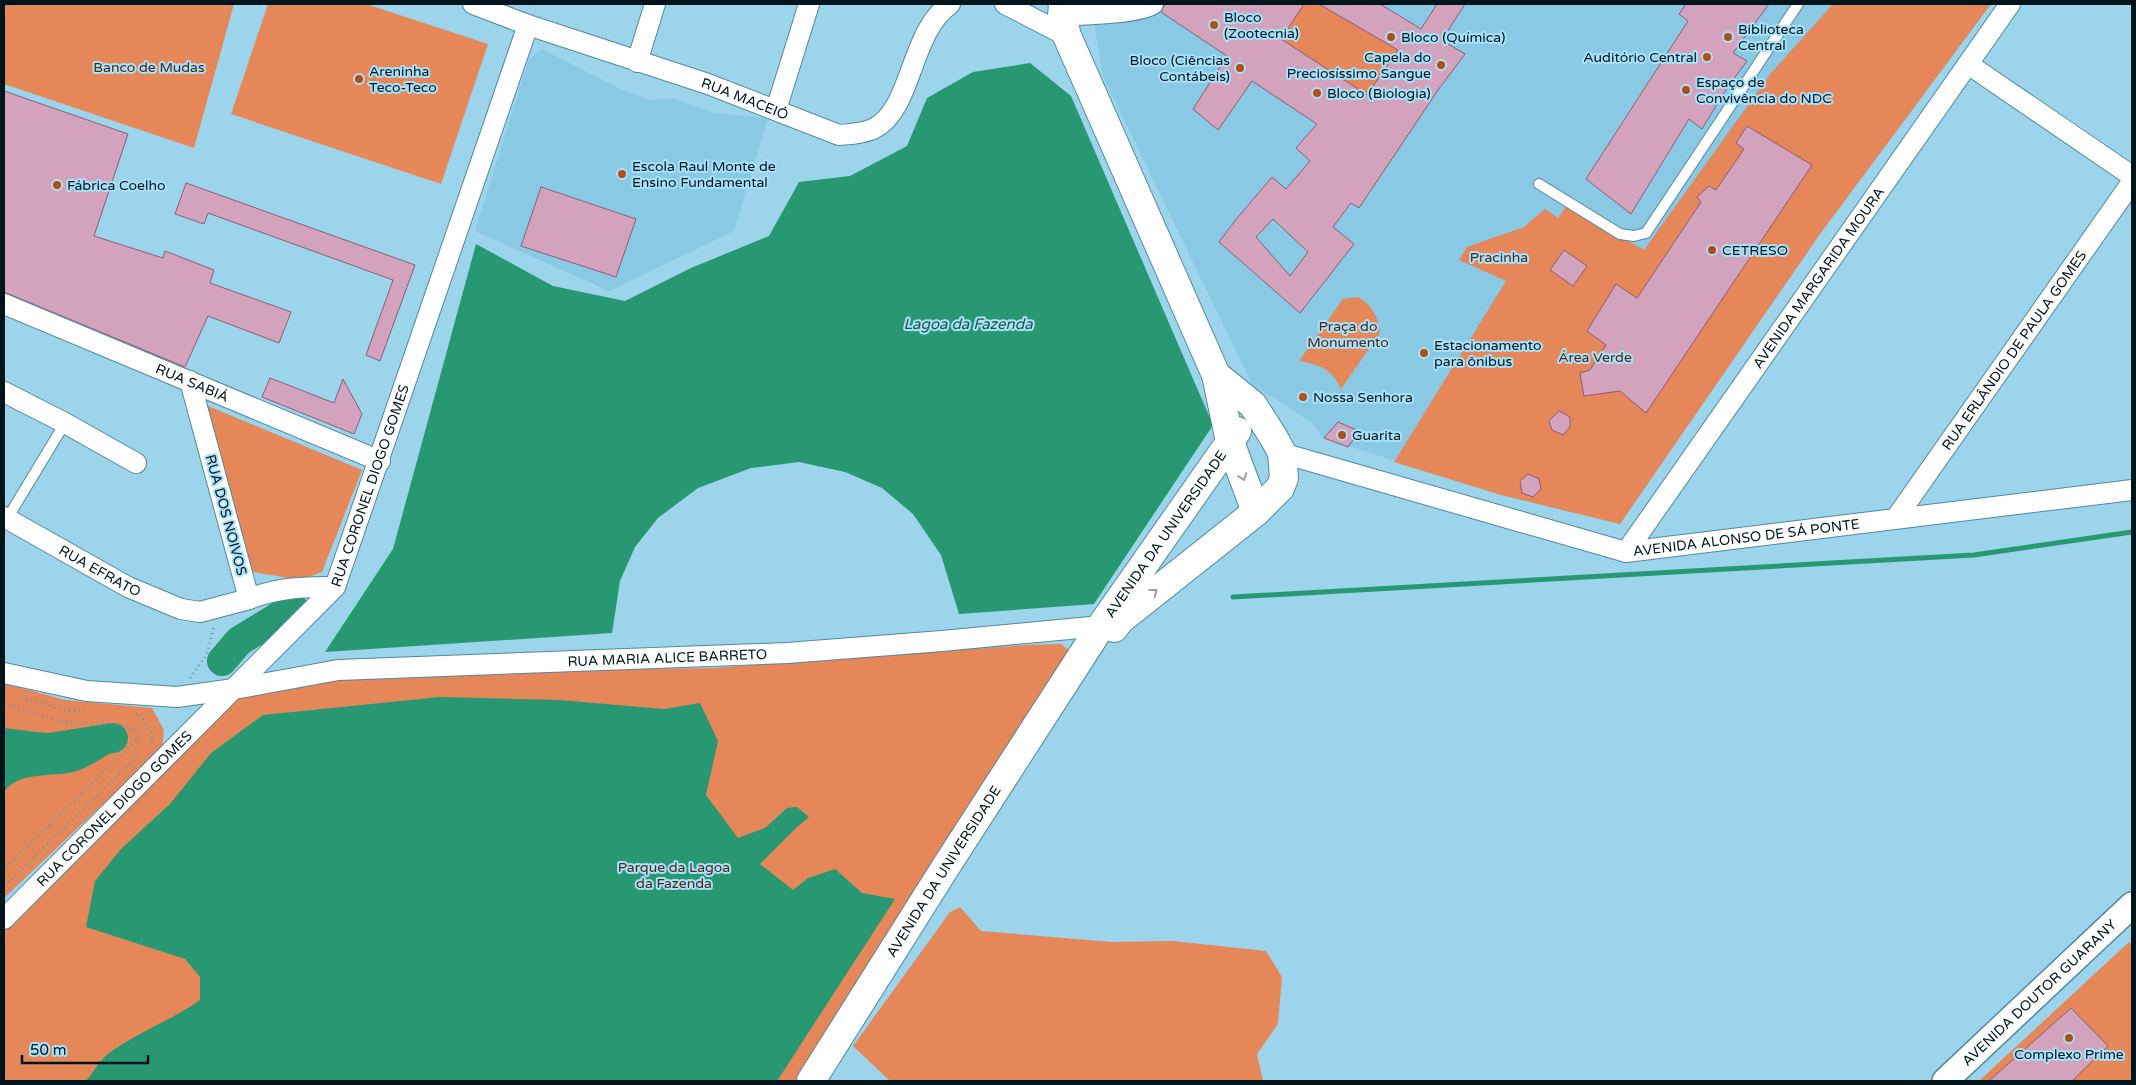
<svg xmlns="http://www.w3.org/2000/svg" width="2136" height="1085" font-family="'Varela Round',sans-serif">
	<rect width="100%" height="100%" fill="#9bd4eb"/>
	<path fill="#89c9e4" d="M1091 4H1991L1820 234 1620 524 1501 495 1324 438 1311 422 1252 384 1103 76Z
		M542 49 620 89 650 100 674 98 714 113 768 118 734 231 609 291 475 231 529 59Z"/>
	<path fill="#e58759" d="M4 4H234L194 148 4 84Z
		M268 4H366L488 44 441 184 231 114Z
		M1304 4H1319L1398 50 1367 95 1281 39Z
		M1833 4H1991L1820 234 1620 524 1501 495 1394 462 1506 281 1459 260 1467 247 1524 227 1545 209 1558 218 1567 205 1644 250 1771 73Z
		M1358 297C1373 305 1378 317 1380 333L1341 389C1332 369 1320 365 1299 361L1343 299Z
		M208 406 362 470 322 572 301 580 247 571 202 411Z
		M1061 644 1070 651 804 1081H4V928L233 699 347 674 713 668 1027 645Z
		M4 683 65 700 152 708 164 730 162 748 4 898Z
		M960 907 981 931 1112 942 1173 941 1266 951 1282 977 1278 1024 1257 1054 1263 1081H890L853 1046 950 912Z
		M2129 942 2132 945V1081H1979Z"/>
	<path fill="#279872" d="M1030 63 1071 96 1213 425 1094 604 959 614 941 555 913 514 882 488 845 472 799 462 751 468 698 488 658 518 635 547 620 581 612 633 325 652 393 549 476 244 553 286 625 301 691 268 769 236 799 182 850 176 907 146 927 98 973 72Z
		M440 697 559 700 664 709 700 703 718 741 706 795 738 838 765 828 787 808 797 807 809 817 796 828 760 864 793 890 808 878 835 869 862 893 895 899 777 1081H86C93 1073 99 1061 108 1054 137 1032 171 1021 200 1000V977L185 959 86 927 95 881 121 849 170 804 211 753 263 715Z
		M4 728 103 740 111 753C100 759 86 769 73 772 53 777 18 771 4 792Z"/>
	<g fill="none" stroke-linecap="round" stroke-linejoin="round">
		<path stroke="#279872" stroke-width="5" d="M1233 597 1974 555 2132 532"/>
		<path stroke="#279872" stroke-width="30" d="M222 661 239 641 293 608
			M4 755 113 738"/>
	</g>
	<path fill="#d3a2bc" stroke="#8b5e77" fill-rule="evenodd" d="M1165 4H1304L1281 39 1367 95 1398 50 1319 4H1380L1421 29 1437 4H1465L1442 40 1465 54 1438 90 1359 208 1351 203 1333 227 1354 244 1300 313 1219 242 1234 222 1272 177 1286 189 1310 161 1296 148 1317 124 1252 81 1218 130 1193 109 1227 56 1161 12ZM1273 219 1308 252 1290 276 1256 237Z
		M1686 4H1769L1733 53 1747 61 1727 88 1702 129 1689 119 1631 214 1586 179 1688 21 1679 14Z
		M4 91 128 134 94 236 163 258 165 251 214 270 210 283 291 312 279 343 208 316 185 367 4 292Z
		M1747 126 1812 165 1646 413 1620 391 1584 396 1580 373 1590 370 1606 345 1587 331 1616 284 1637 298 1701 202 1697 197 1709 186 1716 190 1744 149 1736 143Z
		M186 183 415 265 380 361 366 355 393 280 208 213 204 224 175 214Z
		M541 187 636 219 616 277 521 246Z
		M1564 250 1587 266 1573 286 1550 270Z
		M270 378 334 403 343 379 362 414 354 434 262 397Z
		M1559 411 1570 417V427L1563 435 1552 430 1549 421Z
		M1338 422 1359 431 1348 447 1324 438Z
		M1528 474 1539 479 1541 489 1533 497 1522 493 1520 481Z
		M2071 1008 2108 1046 2072 1081H1989Z"/>
	<g fill="none" stroke-linecap="round" stroke-linejoin="round">
		<defs>
			<path id="service" d="M1539 184 1620 234 1634 236 1646 233 1798 4
				M7 519 65 423"/>
			<g id="minor">
				<path id="s1" d="M473 4 528 25 708 84 839 135C851 134 861 134 873 129 913 110 909 33 950 4"/>
				<path d="M1005 4 1067 36"/>
				<path d="M1062 16C1082 14 1138 14 1153 4"/>
				<path d="M637 62 655 4"/>
				<path d="M1968 64 2132 176"/>
				<path d="M776 110 809 4"/>
				<path id="s2" d="M4 304 380 461"/>
				<path d="M4 392 65 423 136 463"/>
				<path id="s3" d="M1282 453 1626 552 2132 490"/>
				<path id="s4" d="M4 517 128 587 181 609 200 612 249 599 190 381"/>
				<path id="s5" d="M1896 518 2132 182"/>
				<path id="s6" d="M1626 552 2010 4"/>
				<path d="M249 599C280 587 303 587 335 587"/>
				<path id="s7" d="M4 673 87 691 177 697 234 689 338 670 787 653 942 641 1101 626"/>
				<path id="s8" d="M4 919 335 587 528 25"/>
			</g>
			<g id="tertiary">
				<path id="s9" d="M1945 1081 2132 905"/>
			</g>
			<g id="secondary">
				<path d="M1237 431 1230 442 1256 512"/>
				<path d="M1114 628 1120 620 1256 512 1280 488 1284 478 1282 453 1274 438 1253 405 1216 375"/>
				<path id="s10" d="M811 1081 945 868 1101 626 1230 442 1216 375 1067 36 1062 16 1063 4"/>
			</g>
		</defs>
		<use href="#service" stroke="#52899f" stroke-width="12"/>
		<use href="#minor" stroke="#52899f" stroke-width="22"/>
		<use href="#tertiary" stroke="#52899f" stroke-width="28"/>
		<use href="#secondary" stroke="#52899f" stroke-width="30"/>
		<path stroke="#6a98aa" stroke-width="3" stroke-dasharray="1 4" stroke-linecap="butt" d="M190 678 207 654 214 625
			M21 697 63 710 88 711
			M4 704 64 722 123 725 139 731 138 739 4 869
			M136 714H140L152 733V743L150 745
			M4 886 138 756"/>
		<use href="#service" stroke="#fff" stroke-width="10"/>
		<use href="#minor" stroke="#fff" stroke-width="20"/>
		<use href="#tertiary" stroke="#fff" stroke-width="25"/>
		<use href="#secondary" stroke="#fff" stroke-width="28"/>
	</g>
	<defs><path id="oneway-chevron" d="M-2-3.5L2.5 0L-2 3.5" fill="none" stroke-width="1.6" stroke-linecap="round" stroke-linejoin="round" transform="scale(1.25)"/></defs>
	<g stroke="#99a1a4">
		<use href="#oneway-chevron" transform="translate(1243 477) rotate(70)"/>
		<use href="#oneway-chevron" transform="translate(1154 592) rotate(-38)"/>
	</g>
	<g fill="#b04e13" stroke="#a8e1f9" stroke-width="2">
		<circle cx="1214" cy="25" r="5"/>
		<circle cx="1391" cy="37" r="5"/>
		<circle cx="1728" cy="37" r="5"/>
		<circle cx="1707" cy="57" r="5"/>
		<circle cx="1441" cy="65" r="5"/>
		<circle cx="1240" cy="68" r="5"/>
		<circle cx="359" cy="79" r="5"/>
		<circle cx="1686" cy="90" r="5"/>
		<circle cx="1317" cy="93" r="5"/>
		<circle cx="622" cy="174" r="5"/>
		<circle cx="57" cy="185" r="5"/>
		<circle cx="1712" cy="250" r="5"/>
		<circle cx="1424" cy="353" r="5"/>
		<circle cx="1303" cy="397" r="5"/>
		<circle cx="1342" cy="435" r="5"/>
		<circle cx="2069" cy="1038" r="5"/>
	</g>
	<g text-anchor="middle" dominant-baseline="central" stroke-width="4" stroke-linejoin="round" paint-order="stroke">
		<g font-size="14" fill="#00141c" stroke="#a8e1f9" text-anchor="start">
			<text x="1224" y="17">Bloco<tspan x="1224" dy="16">(Zootecnia)</tspan></text>
			<text x="1738" y="29">Biblioteca<tspan x="1738" dy="16">Central</tspan></text>
			<text x="1401" y="37">Bloco (Química)</text>
			<text x="1431" y="57" text-anchor="end">Capela do<tspan x="1431" dy="16">Preciosíssimo Sangue</tspan></text>
			<text x="1697" y="57" text-anchor="end">Auditório Central</text>
			<text x="1230" y="60" text-anchor="end">Bloco (Ciências<tspan x="1230" dy="16">Contábeis)</tspan></text>
			<text x="369" y="71">Areninha<tspan x="369" dy="16">Teco-Teco</tspan></text>
			<text x="1696" y="82">Espaço de<tspan x="1696" dy="16">Convivência do NDC</tspan></text>
			<text x="1327" y="93">Bloco (Biologia)</text>
			<text x="632" y="166">Escola Raul Monte de<tspan x="632" dy="16">Ensino Fundamental</tspan></text>
			<text x="67" y="185">Fábrica Coelho</text>
			<text x="1722" y="250">CETRESO</text>
			<text x="1434" y="345">Estacionamento<tspan x="1434" dy="16">para ônibus</tspan></text>
			<text x="1313" y="397">Nossa Senhora</text>
			<text x="1352" y="435">Guarita</text>
			<text x="2069" y="1054" text-anchor="middle">Complexo Prime</text>
		</g>
		<g font-size="14" fill="#4f2611" stroke="#a8e1f9">
			<text x="149" y="67">Banco de Mudas</text>
			<text x="1499" y="257">Pracinha</text>
			<text x="1348" y="326">Praça do<tspan x="1348" dy="16">Monumento</tspan></text>
			<text x="1595" y="357">Área Verde</text>
			<text x="674" y="867">Parque da Lagoa<tspan x="674" dy="16">da Fazenda</tspan></text>
		</g>
		<g font-size="14" fill="#00141c" stroke="#a8e1f9">
			<text stroke="none"><textPath href="#s1" startOffset="288">RUA MACEIÓ</textPath></text>
			<text stroke="none"><textPath href="#s6" startOffset="335">AVENIDA MARGARIDA MOURA</textPath></text>
			<text stroke="none"><textPath href="#s5" startOffset="205">RUA ERLÂNDIO DE PAULA GOMES</textPath></text>
			<text stroke="none"><textPath href="#s2" startOffset="204">RUA SABIÁ</textPath></text>
			<text stroke="none"><textPath href="#s8" startOffset="576">RUA CORONEL DIOGO GOMES</textPath></text>
			<text transform="translate(226 515) rotate(75)">RUA DOS NOIVOS</text>
			<text stroke="none"><textPath href="#s10" startOffset="652">AVENIDA DA UNIVERSIDADE</textPath></text>
			<text stroke="none"><textPath href="#s3" startOffset="479">AVENIDA ALONSO DE SÁ PONTE</textPath></text>
			<text stroke="none"><textPath href="#s4" startOffset="110">RUA EFRATO</textPath></text>
			<text stroke="none"><textPath href="#s7" startOffset="668">RUA MARIA ALICE BARRETO</textPath></text>
			<text stroke="none"><textPath href="#s8" startOffset="156">RUA CORONEL DIOGO GOMES</textPath></text>
			<text stroke="none"><textPath href="#s10" startOffset="248">AVENIDA DA UNIVERSIDADE</textPath></text>
			<text stroke="none"><textPath href="#s9" startOffset="129">AVENIDA DOUTOR GUARANY</textPath></text>
		</g>
		<g font-size="15" font-style="italic" fill="#1c5540" stroke="#a8e1f9">
			<text x="968" y="324">Lagoa da Fazenda</text>
		</g>
	</g>
	<rect width="2136" height="1085" fill="none" stroke="#00141c" stroke-width="10"/>
	<path d="M22 1055v8h126v-8" fill="none" stroke="#00141c" stroke-width="2.5"/>
	<text x="30" y="1055" font-size="15" fill="#00141c" stroke="#a8e1f9" stroke-width="4" paint-order="stroke">50 m</text>
</svg>
